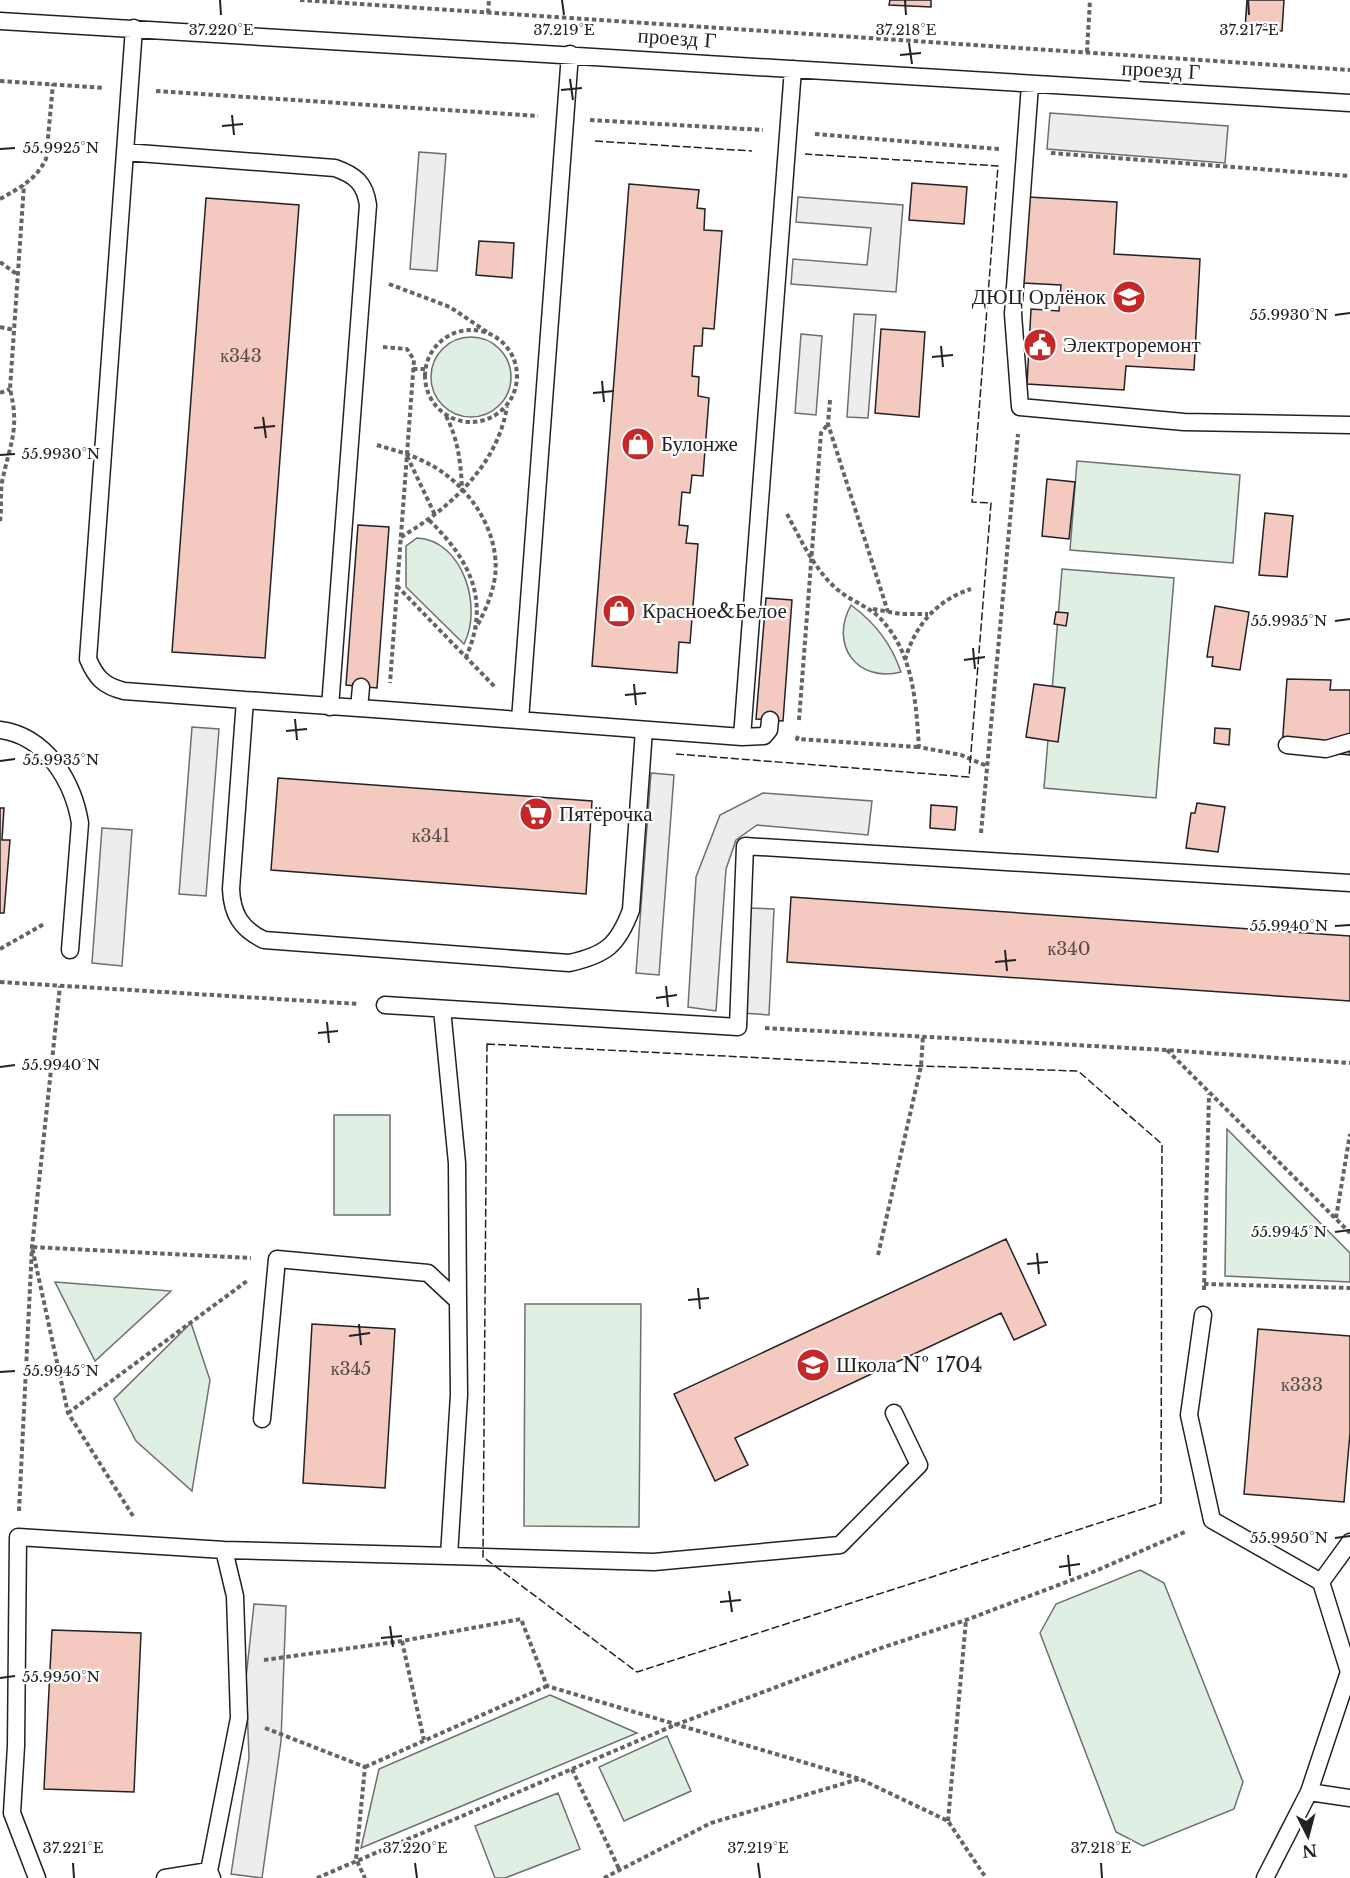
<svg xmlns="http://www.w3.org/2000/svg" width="1350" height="1878" font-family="'Libre Baskerville',serif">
	<rect width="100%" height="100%" fill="#fff"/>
	<path fill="#e0efe3" stroke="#6f6f6f" stroke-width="1.5" d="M431 377a40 40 0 1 1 80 0a40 40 0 1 1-80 0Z
		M1077 461 1240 475 1233 563 1070 550Z
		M417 538C463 540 483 607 464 644L406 587V546Z
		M1062 569 1174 578 1156 798 1044 788Z
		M851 605C875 623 891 643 901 672 857 683 829 645 851 605Z
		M334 1115H390V1215H334Z
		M1227 1129 1350 1253V1282L1225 1276Z
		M55 1282 171 1291 95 1361Z
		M525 1304H641L639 1527 524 1526Z
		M191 1323 210 1380 192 1491 136 1441 114 1399Z
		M1140 1570 1164 1583 1243 1782 1234 1809 1143 1846 1116 1832 1040 1633 1056 1604Z
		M550 1695 637 1733 361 1848 379 1769Z
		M667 1736 691 1791 624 1821 599 1767Z
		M558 1793 580 1849 505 1878H495L475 1826Z"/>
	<path fill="#ededed" stroke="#6f6f6f" stroke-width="1.5" d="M1050 113 1228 126 1225 163 1047 149Z
		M419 152 446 154 437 271 410 269Z
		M798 197 903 205 896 292 791 284 793 259 867 265 871 228 796 222Z
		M854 314 876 315 868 418 847 417Z
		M801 334 822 336 816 415 795 413Z
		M192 727 219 729 206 896 179 894Z
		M651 773 674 775 659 975 636 973Z
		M763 793 872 801 868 835 757 825 736 840 726 869 716 1011 688 1007 696 877 720 815Z
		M102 828 132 830 122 966 92 963Z
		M748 908 774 909 769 1015 743 1013Z
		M254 1604 286 1606 281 1741 262 1878 231 1874 249 1758 246 1678Z"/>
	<path fill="#f3c9c0" stroke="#222" stroke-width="1.5" d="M890 0H931V7L889 5Z
		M1284 0 1282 31 1245 28 1247 0Z
		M912 183 967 187 964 224 909 220Z
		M629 184 699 190 697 208 705 209 704 230 722 231 714 329 703 328 702 346H694L692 376 699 377 698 396 709 398 703 476 692 475 690 493 682 492 679 525 688 526 686 543 698 544 690 643 679 642 677 673 592 666Z
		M1028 197 1117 202 1114 254 1200 259 1194 370 1126 366 1124 390 1027 384 1031 309 1059 311 1061 285 1023 283Z
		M206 198 299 205 265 658 172 652Z
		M479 241 514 243 512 278 476 275Z
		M881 329 925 332 919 417 875 413Z
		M1047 479 1075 482 1069 539 1042 536Z
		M1265 513 1293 516 1287 577 1259 575Z
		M358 525 389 527 377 688 346 685Z
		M766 598 792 600 783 721 756 719Z
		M1215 606 1249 612 1240 670 1212 666 1213 657H1207Z
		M1056 612 1068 613 1066 626 1054 624Z
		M1287 679 1331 680 1330 690H1350V755L1282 748Z
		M1034 684 1065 688 1058 742 1026 737Z
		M1215 728 1230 729 1229 745 1214 743Z
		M278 778 592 801 586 894 271 870Z
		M1197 803 1225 807 1218 852 1186 848 1191 813H1195Z
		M931 805 957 807 955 830 930 828Z
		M0 808H4L2 840H10L4 913H0Z
		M791 897 1350 936V1001L787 962Z
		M1006 1239 1046 1325 1014 1340 1001 1313 735 1438 748 1465 715 1481 674 1394Z
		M312 1324 395 1329 385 1488 303 1483Z
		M1258 1329 1350 1336V1433L1344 1502 1244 1494Z
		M52 1630 141 1633 134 1792 44 1789Z"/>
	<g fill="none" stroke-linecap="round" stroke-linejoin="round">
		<defs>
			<path id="lane" d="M0 21 1350 103
				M1030 85 1013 314 1020 407 1184 422 1350 425
				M125 152 134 28
				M245 700 124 691C104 686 96 678 88 659L125 152 335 168C355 175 365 183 368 205L330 707
				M359 708 361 687
				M520 720 570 54
				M0 730C46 736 73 781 80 823L70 950
				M644 730 631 910C618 945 606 955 569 963L264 940C241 929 232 914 231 889L245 700 387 710 742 737 793 69
				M742 737 764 736 769 730 770 720
				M1287 745 1326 749 1350 742
				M385 1005 738 1027 745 846 1350 883
				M442 1009 457 1163 458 1301
				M1203 1315 1189 1415 1212 1520 1321 1582 1349 1672 1309 1792 1265 1878
				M449 1556 654 1562 840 1545 919 1465 894 1413
				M1321 1582 1350 1542
				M1309 1792 1350 1798
				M37 1878 12 1813 16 1746 18 1537 224 1550 449 1556 459 1395 458 1301 428 1273 277 1259 262 1419
				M165 1878 209 1871
				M212 1878 209 1871 239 1718 235 1596 224 1550"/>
		</defs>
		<use href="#lane" stroke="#222" stroke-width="19"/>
		<path stroke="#646464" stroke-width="4" stroke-dasharray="4.5 3" stroke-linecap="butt" d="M300 0 1350 70
			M488 13 489 0
			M1087 52 1090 0
			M0 81 104 88
			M156 91 538 116
			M590 120 763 130
			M815 134 999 149
			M1051 153 1350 176
			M0 199C19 188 36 180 46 159L53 84
			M0 262 18 275
			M389 284 450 307 487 332
			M0 327 14 330
			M425 376a46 46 0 1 1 92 0a46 46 0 1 1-92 0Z
			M383 347 407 349 414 360 390 683
			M413 369H426
			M0 393 10 389
			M830 400 828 424 888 612
			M446 416C458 439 461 463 462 490
			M377 445C393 450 410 454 425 462 466 481 501 530 495 577 492 596 485 611 476 628
			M407 456 435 515
			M787 514C801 540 815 571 838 590 855 604 873 607 886 625 914 659 916 705 919 747L961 755 987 766
			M429 520C470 560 491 601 466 657
			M0 521C2 508 0 495 2 482 10 443 20 430 10 389L24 185
			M401 537C450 508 497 466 507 407
			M397 586 495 687
			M873 609 901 614H928
			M905 660C915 625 937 600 971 589
			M799 720 821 433 828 424
			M798 736 797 739 919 747
			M981 833 1018 434
			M0 949 44 924
			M0 982 359 1004
			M765 1028 1166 1050 1350 1063
			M1167 1050 1350 1233
			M1336 1218 1350 1134
			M878 1255 921 1066 923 1036
			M1204 1284 1350 1288
			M1204 1290 1209 1094
			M68 1413 247 1281
			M19 1511 32 1247 60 986
			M133 1516 68 1413 32 1247 251 1258
			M402 1641 424 1740
			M264 1660 402 1641 521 1619 547 1686 860 1779 948 1821 986 1878
			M265 1728 365 1767 356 1859 365 1878
			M365 1767 547 1686
			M572 1769 620 1871
			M948 1821 966 1620
			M317 1878 675 1725 878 1649 966 1620 1093 1572 1187 1531
			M604 1878 711 1823 859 1779"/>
		<use href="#lane" stroke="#fff" stroke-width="16"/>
		<path stroke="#222" stroke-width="1.5" stroke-dasharray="8 3" stroke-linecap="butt" d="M595 141 752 151
			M676 754 969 777 991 503 972 502 998 166 805 154
			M487 1044 921 1066 1078 1071 1162 1144 1161 1503 637 1672 483 1557Z"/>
	</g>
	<path fill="none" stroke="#222" stroke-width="2" d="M220 0 221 15M562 0 564 15M905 0 906 15M1248 0 1249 15M909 43 912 64M900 55 921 53M570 79 573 100M561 90 582 88M232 115 234 135M222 126 243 124M0 149 15 148M1335 315 1350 313M941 346 943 367M932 357 953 355M602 381 604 402M593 393 614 391M263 417 266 438M254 428 275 426M0 455 15 454M1335 621 1350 619M973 648 975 669M964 660 985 657M634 684 636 705M625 695 646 693M295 719 297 740M286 731 307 729M0 761 15 759M1335 926 1350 925M1005 950 1007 971M995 962 1016 960M666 986 668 1007M656 998 677 995M327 1022 329 1043M318 1033 338 1031M0 1067 15 1065M1335 1232 1350 1230M1037 1253 1039 1274M1027 1264 1048 1262M698 1288 700 1309M688 1300 709 1298M359 1324 361 1345M349 1336 370 1333M0 1372 15 1371M1335 1538 1350 1536M1068 1555 1070 1576M1059 1567 1080 1564M729 1591 732 1612M720 1602 741 1600M390 1626 393 1647M381 1638 402 1636M0 1678 15 1676M73 1863 74 1878M415 1863 417 1878M758 1863 760 1878M1101 1863 1102 1878"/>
	<defs>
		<symbol id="school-disc" viewBox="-11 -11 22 22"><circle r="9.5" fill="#c62828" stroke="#fff"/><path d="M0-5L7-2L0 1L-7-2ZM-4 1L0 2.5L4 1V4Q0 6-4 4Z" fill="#fff"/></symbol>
		<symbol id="civic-disc" viewBox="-11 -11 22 22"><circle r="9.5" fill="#c62828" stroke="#fff"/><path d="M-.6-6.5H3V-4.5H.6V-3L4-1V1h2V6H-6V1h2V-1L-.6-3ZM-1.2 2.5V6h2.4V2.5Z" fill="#fff"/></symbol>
		<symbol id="shop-disc" viewBox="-11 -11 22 22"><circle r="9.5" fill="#c62828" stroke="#fff"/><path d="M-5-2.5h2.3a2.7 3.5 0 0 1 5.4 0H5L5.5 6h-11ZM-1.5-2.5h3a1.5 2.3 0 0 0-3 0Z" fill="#fff"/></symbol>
		<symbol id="supermarket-disc" viewBox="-11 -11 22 22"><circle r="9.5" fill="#c62828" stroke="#fff"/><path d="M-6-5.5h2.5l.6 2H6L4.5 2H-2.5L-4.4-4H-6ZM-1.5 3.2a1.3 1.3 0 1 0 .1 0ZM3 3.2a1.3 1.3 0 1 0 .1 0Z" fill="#fff"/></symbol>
	</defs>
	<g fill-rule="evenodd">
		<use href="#school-disc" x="1110" y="278" width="38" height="38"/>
		<use href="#civic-disc" x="1021" y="326" width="38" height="38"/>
		<use href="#shop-disc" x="619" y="425" width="38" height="38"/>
		<use href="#shop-disc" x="600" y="592" width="38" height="38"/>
		<use href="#supermarket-disc" x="517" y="795" width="38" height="38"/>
		<use href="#school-disc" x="794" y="1346" width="38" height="38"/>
	</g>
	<g text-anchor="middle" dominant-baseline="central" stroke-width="4.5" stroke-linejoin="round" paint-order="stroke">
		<g font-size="18" fill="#564c4a">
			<text x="241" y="356">к343</text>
			<text x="431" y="836">к341</text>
			<text x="1069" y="949">к340</text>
			<text x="351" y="1369">к345</text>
			<text x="1302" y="1385">к333</text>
		</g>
		<g font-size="21" fill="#222" stroke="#fff">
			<text transform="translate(677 38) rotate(4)">проезд Г</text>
			<text transform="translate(1161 70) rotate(3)">проезд Г</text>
		</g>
		<g font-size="21" fill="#222" stroke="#fff" text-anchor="start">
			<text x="1106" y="297" text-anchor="end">ДЮЦ Орлёнок</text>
			<text x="1063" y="345">Электроремонт</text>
			<text x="661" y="444">Булонже</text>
			<text x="642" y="611">Красное&amp;Белое</text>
			<text x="559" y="814">Пятёрочка</text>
			<text x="836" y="1365">Школа № 1704</text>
		</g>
	</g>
	<g font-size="15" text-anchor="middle" fill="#222" stroke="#fff" stroke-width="4.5" stroke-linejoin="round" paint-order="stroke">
		<text x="221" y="35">37.220°E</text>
		<text x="564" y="35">37.219°E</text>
		<text x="906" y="35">37.218°E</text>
		<text x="1249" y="35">37.217°E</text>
		<text x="61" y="153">55.9925°N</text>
		<text x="1289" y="320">55.9930°N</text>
		<text x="61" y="459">55.9930°N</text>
		<text x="1289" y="626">55.9935°N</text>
		<text x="61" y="765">55.9935°N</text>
		<text x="1289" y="931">55.9940°N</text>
		<text x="61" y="1070">55.9940°N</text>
		<text x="1289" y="1237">55.9945°N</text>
		<text x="61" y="1376">55.9945°N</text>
		<text x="1289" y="1543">55.9950°N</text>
		<text x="61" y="1682">55.9950°N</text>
		<text x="73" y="1853">37.221°E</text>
		<text x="415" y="1853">37.220°E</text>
		<text x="758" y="1853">37.219°E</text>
		<text x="1101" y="1853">37.218°E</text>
	</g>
	<g transform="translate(1308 1836) rotate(174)" stroke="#ffffff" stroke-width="4.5" paint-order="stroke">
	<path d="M0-4.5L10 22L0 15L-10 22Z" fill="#222222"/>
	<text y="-9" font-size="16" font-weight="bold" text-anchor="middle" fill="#222222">N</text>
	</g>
</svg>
